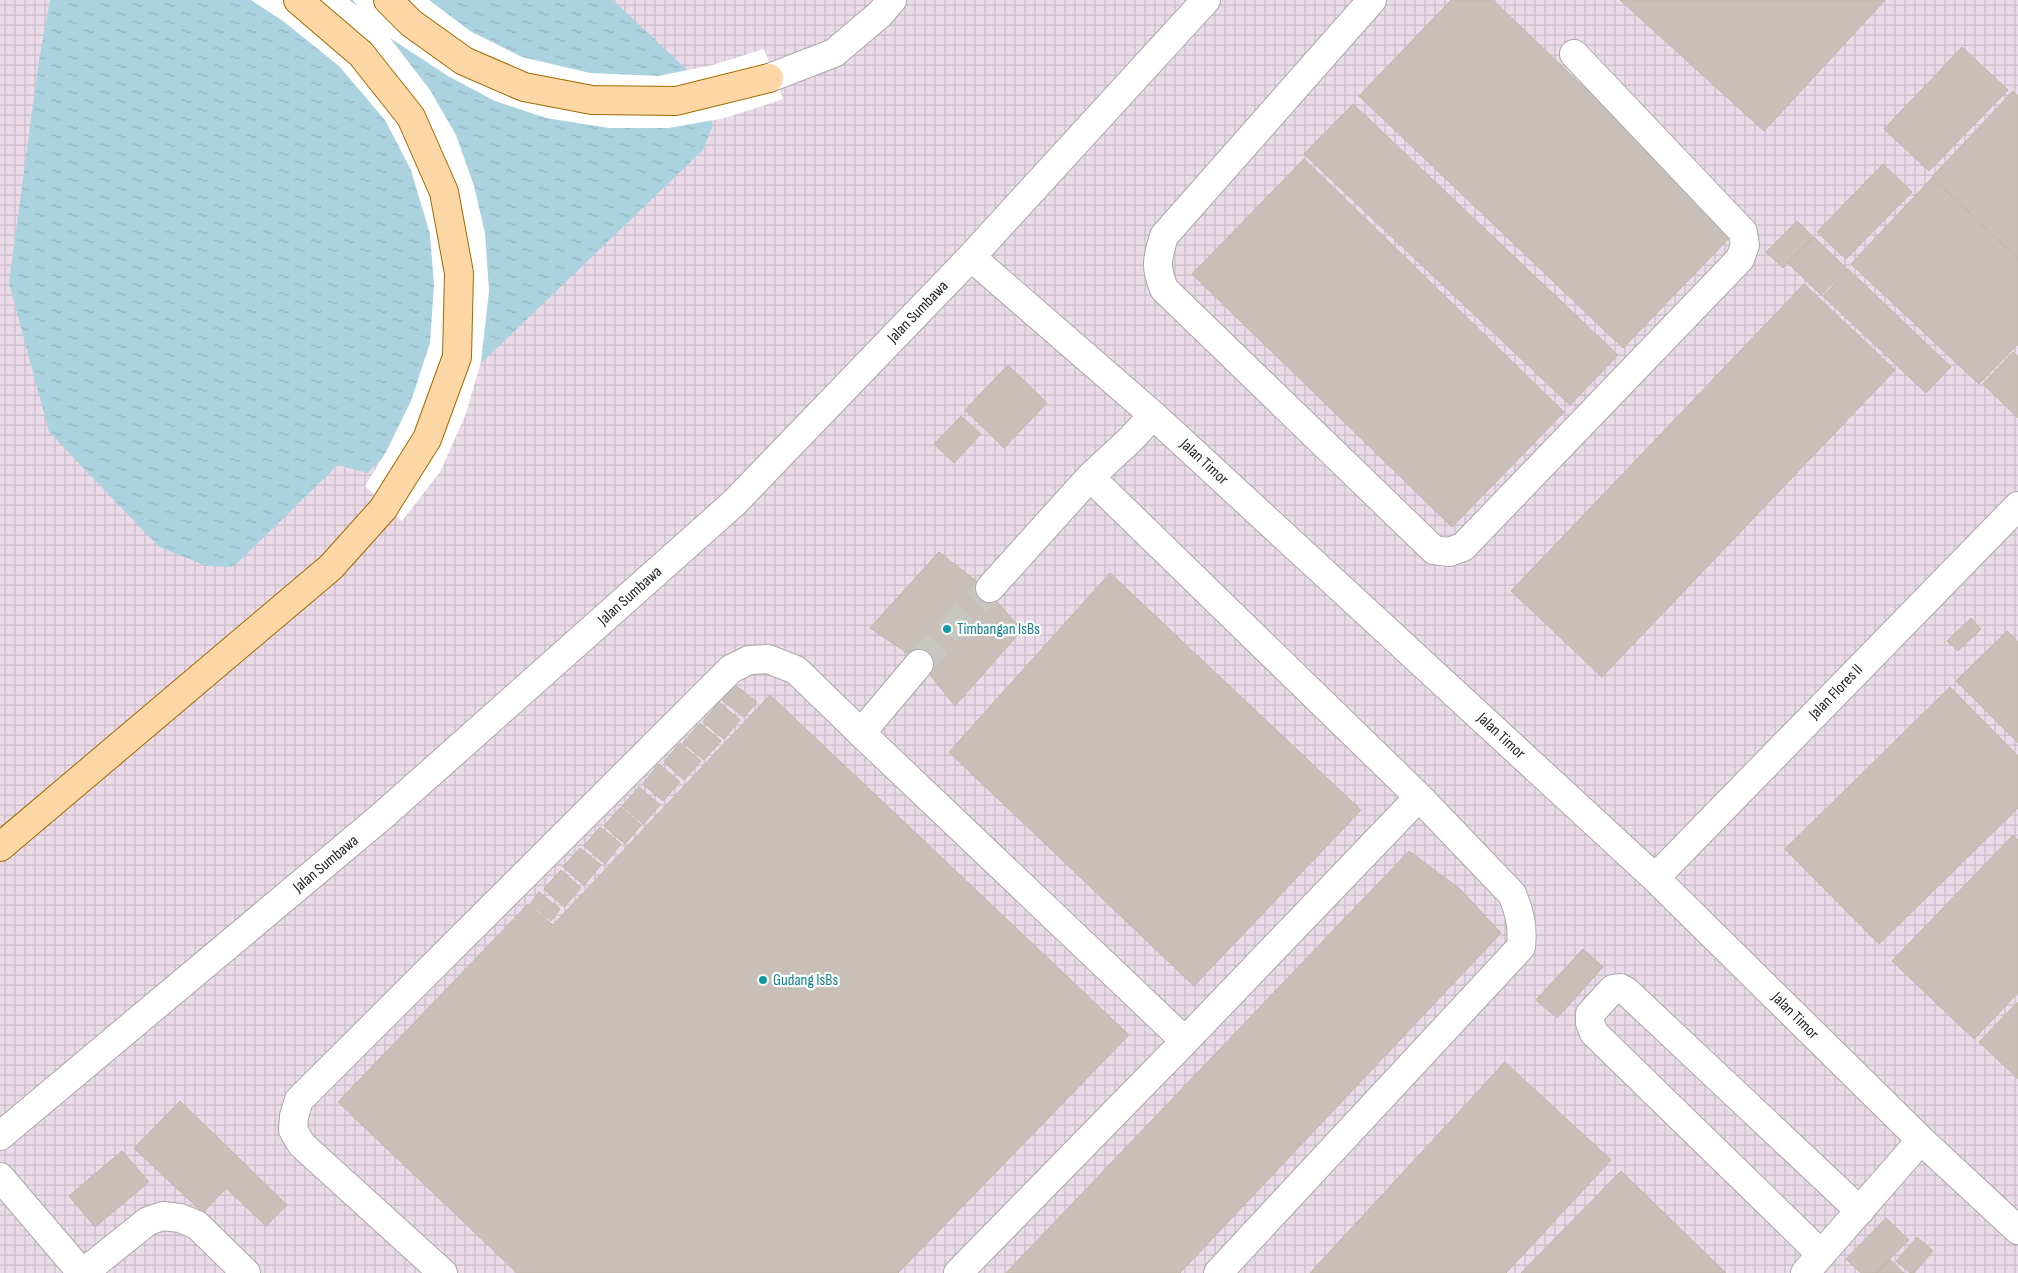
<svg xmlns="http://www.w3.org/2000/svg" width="2018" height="1273" font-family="'Sofia Sans Condensed',sans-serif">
	<defs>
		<pattern id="industrial-grid" width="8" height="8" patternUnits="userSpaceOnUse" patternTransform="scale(1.25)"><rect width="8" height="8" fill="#ebdbe8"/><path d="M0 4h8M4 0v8" fill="none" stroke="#c9bcc7"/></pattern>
		<pattern id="water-ripples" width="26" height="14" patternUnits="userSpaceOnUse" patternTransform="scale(1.25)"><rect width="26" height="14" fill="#aad3df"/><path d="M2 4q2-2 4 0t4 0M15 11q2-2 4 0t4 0" fill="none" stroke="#92b5bf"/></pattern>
	</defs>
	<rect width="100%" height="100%" fill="#f2efe9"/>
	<path fill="url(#industrial-grid)" d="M0 0H2018V1273H0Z"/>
	<path fill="url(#water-ripples)" d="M50 0H613L700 82 713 125 703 150 367 473 338 465 233 567 207 566 159 547 49 432 9 283 39 60Z"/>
	<path fill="#fff" d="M251 0H349L357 6 353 0H429L470 31 522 57 590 73 658 76 713 65 764 49 783 99 725 118 669 128H609L546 118 495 101 448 76 390 38 430 90 456 135 474 186 485 233 489 291 481 362 465 416 440 472 402 521 365 486 386 452 411 401 430 343 434 285 430 234 411 170 385 120 339 66 283 21Z"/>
	<path fill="#c7bfb8" stroke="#c4b6ab" d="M1451 0H1493L1735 232 1623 348 1359 96Z
		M1620 0H1885L1764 131Z
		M1962 47 2008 90 1929 171 1884 129Z
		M2013 91 2018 96V258L1932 177Z
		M1353 104 1618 355 1570 405 1304 154Z
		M1304 159 1564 412 1452 527 1192 274Z
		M1883 164 1912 192 1846 259 1817 232Z
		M1932 178 2018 259V344L1979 384 1851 264Z
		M1797 221 1813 237 1783 268 1766 252Z
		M1814 237 1847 269 1821 295 1788 263Z
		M1848 269 1951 367 1926 393 1823 296Z
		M1804 284 1895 370 1602 677 1511 591Z
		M2013 352 2018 357V418L1983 384Z
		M1008 365 1047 403 1004 448 965 410Z
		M961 416 981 434 954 463 934 444Z
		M939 552 985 588 1022 630 955 706 919 661 870 628Z
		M1110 573 1361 810 1194 986 949 752Z
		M1971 618 1981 629 1958 651 1947 641Z
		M2007 631 2018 642V743L1956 681Z
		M735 685 757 702 744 717 722 700Z
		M1950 687 2018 756V808L1879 944 1785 849Z
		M770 695 1129 1035 898 1273H517L338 1102 528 904 553 925Z
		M719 702 740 720 724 739 703 722Z
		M700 723 721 741 704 760 683 743Z
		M680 743 701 761 684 780 664 762Z
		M659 764 680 782 663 801 643 784Z
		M639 787 660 805 643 824 622 806Z
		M621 807 641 825 625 844 604 826Z
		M600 827 621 844 605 864 584 846Z
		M2013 835 2018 840V993L1974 1039 1892 961Z
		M580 848 601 865 584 885 563 867Z
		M1409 851 1460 889 1501 933 1180 1273H1006Z
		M561 870 581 888 564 907 544 889Z
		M539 892 560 909 551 921 530 904Z
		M1583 949 1603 967 1557 1018 1536 1000Z
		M2018 1002V1079L1979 1042Z
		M1505 1062 1611 1160 1506 1273H1310Z
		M180 1101 287 1205 266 1226 226 1188 203 1213 134 1148Z
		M122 1151 149 1182 95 1227 69 1196Z
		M1621 1171 1726 1273H1521Z
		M1886 1218 1909 1240 1876 1273H1861L1846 1259Z
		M1917 1237 1933 1251 1914 1273H1910L1896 1261Z
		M1890 1260 1904 1273H1877Z"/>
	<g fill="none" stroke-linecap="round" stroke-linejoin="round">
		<path stroke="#c8c6c1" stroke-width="28" stroke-dasharray="28 14" stroke-linecap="butt" d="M919 664 990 588"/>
		<defs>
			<path id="minor" d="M1372 0 1164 236C1157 260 1155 266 1164 289L1434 550 1449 552 1463 547 1740 259 1745 245 1743 232 1574 54
				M769 78 834 53 880 14 892 0
				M971 257 1153 415 1655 878 1921 1140 2018 1230
				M1090 477 1130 440 1153 415
				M990 588 1090 477 1419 797 1512 894C1520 913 1523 927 1521 947L1218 1273
				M861 733 1185 1041
				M1655 878 2018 506
				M0 1136 381 817 734 503 971 257 1206 0
				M0 1177 82 1273
				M1821 1254 1594 1033 1590 1023V1014L1613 989 1620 988 1626 991 1860 1211
				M83 1273 148 1221 163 1216 180 1218 197 1225 246 1273
				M443 1273 302 1145 293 1130 294 1116 299 1100 731 669 749 660 768 659 796 670 861 733 919 664
				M958 1273 1185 1041 1419 797
				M1805 1273 1921 1140"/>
			<path id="major" d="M388 0 411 23 464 61 524 87 592 100 676 101 769 78
				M0 847 331 567 383 509 427 439 457 357 459 273 444 192 411 117 361 54 298 0"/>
		</defs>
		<use href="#minor" stroke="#a9a9a9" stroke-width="30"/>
		<use href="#major" stroke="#a06b00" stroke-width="30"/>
		<use href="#minor" stroke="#fff" stroke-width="28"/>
		<use href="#major" stroke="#fcd6a4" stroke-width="28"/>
	</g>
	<g fill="#0f9aa8" stroke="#fff" stroke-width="2">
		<circle cx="947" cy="629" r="5"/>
		<circle cx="763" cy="980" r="5"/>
	</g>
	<g text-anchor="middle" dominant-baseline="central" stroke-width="4.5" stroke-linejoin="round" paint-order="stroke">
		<g font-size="16" fill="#222" stroke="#fff">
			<text transform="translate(918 312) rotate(-46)">Jalan Sumbawa</text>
			<text transform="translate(1204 462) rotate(43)">Jalan Timor</text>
			<text transform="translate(630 596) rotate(-42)">Jalan Sumbawa</text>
			<text transform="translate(1836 692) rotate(-46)">Jalan Flores II</text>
			<text transform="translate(1501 736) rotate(43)">Jalan Timor</text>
			<text transform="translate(326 864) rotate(-40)">Jalan Sumbawa</text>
			<text transform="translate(1795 1016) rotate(45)">Jalan Timor</text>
		</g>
		<g font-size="16" fill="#0d838f" stroke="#fff" text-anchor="start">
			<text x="957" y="629">Timbangan IsBs</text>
			<text x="773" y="980">Gudang IsBs</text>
		</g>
	</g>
</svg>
